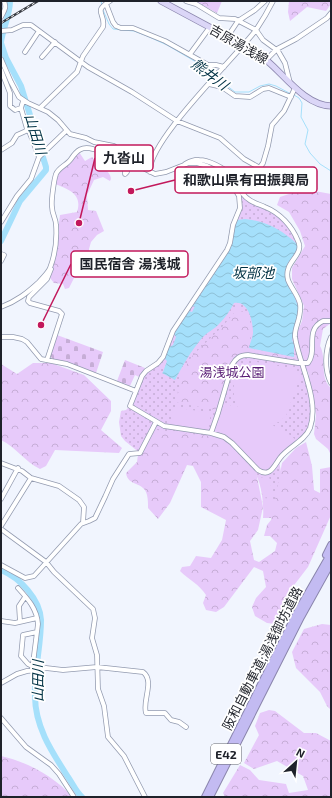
<svg xmlns="http://www.w3.org/2000/svg" width="332" height="798" font-family="'Exo 2','Noto Sans JP',sans-serif">
	<defs>
		<pattern id="grass-dots" width="8" height="8" patternUnits="userSpaceOnUse"><rect width="8" height="8" fill="#e7cafa"/><path d="M2 2h.1M6 6h.1" fill="none" stroke="#c6add6" stroke-width="1.8" stroke-linecap="round"/></pattern>
		<pattern id="forest-crowns" width="20" height="18" patternUnits="userSpaceOnUse"><rect width="20" height="18" fill="#e7cafa"/><path d="M2 6a3 3 0 1 1 6 0M12 15a3 3 0 1 1 6 0" fill="none" stroke="#c6add6"/></pattern>
		<pattern id="cemetery-stones" width="16" height="16" patternUnits="userSpaceOnUse"><rect width="16" height="16" fill="#e7cafa"/><path d="M2 7V4a2 2 0 0 1 4 0v3zM10 15v-3a2 2 0 0 1 4 0v3z" fill="#c6add6"/></pattern>
		<pattern id="water-waves" width="16" height="10" patternUnits="userSpaceOnUse"><rect width="16" height="10" fill="#a5e0fb"/><path d="M0 5q4-4 8 0t8 0" fill="none" stroke="#8ec0d7"/></pattern>
	</defs>
	<rect width="100%" height="100%" fill="#f1f5fe"/>
	<path fill="url(#grass-dots)" d="M239 196 260 205 285 221 300 245 290 263 288 277 299 304 295 333 312 404 310 430 279 461 281 472 277 518H263C264 506 262 485 256 475L140 453 125 441 121 436 119 422 121 411 126 410 130 406 142 376 158 363 167 343 227 250 239 212Z"/>
	<path fill="url(#forest-crowns)" d="M195 1H222L217 13Z
		M289 1H331V4L326 11 307 7 290 21 288 12Z
		M79 152 85 161 92 157C96 163 115 173 110 181L103 177 94 180 87 195 88 210 96 211 104 231 97 235 91 242 89 249V258L87 264 74 278 69 288 65 289 63 284 54 283 50 278 53 268 60 215 77 212C83 194 68 189 55 184L60 170Z
		M304 189 331 194V323L323 329 320 346C327 358 319 378 331 388V455L328 449 316 439 314 434 316 415 308 372 297 359 246 352 221 396 216 410 174 402 180 386V374L193 355 223 326 238 308C256 320 251 329 249 348L294 357 293 342 302 321 304 306 292 279V268L305 246 300 231 289 212 277 205 280 197Z
		M33 363H51L84 375 111 401V411L101 430 122 448 119 453 55 450 46 466 40 469C25 462 16 447 1 440V364L17 374Z
		M157 430 218 437 229 444 256 472 263 507 258 530 250 541 254 560 259 562 275 551 277 543 270 536H264L267 525 271 520 282 463 296 448 306 442 312 466 314 490 320 493V469L331 467V515L308 567 288 593 281 618 276 624 267 623 255 616 252 607 256 598 266 587 263 571 254 567 224 607 216 612 206 610 203 603 206 595C200 585 188 579 180 571L182 567 190 566 196 556 211 558 222 540 226 520 201 507V482L193 466 187 465 170 503 158 519 148 508C148 504 148 499 147 495 144 481 128 487 126 473L137 462 139 447Z
		M322 624 331 625V710L327 706 320 692 296 668 292 652 304 629Z
		M269 710 275 711 304 733H316L331 741V797H225L223 793 240 765 250 770 259 780 286 784 289 793 308 790 303 776 277 761 254 769 244 763 259 735 255 726 260 713Z
		M1 756C25 761 56 777 72 797H3L1 795Z"/>
	<path fill="url(#cemetery-stones)" d="M57 335 103 352 96 373 66 362 53 359 50 356Z
		M125 360 145 368 139 377 135 375 130 386 117 381Z"/>
	<path fill="#e7cafa" d="M257 362 295 369 300 377 286 416 279 422 270 424 285 431 296 440 278 456 270 469 265 470 259 468 231 439 216 431 215 429 223 406 227 404 238 408C229 392 234 363 257 362Z
		M173 407 211 413 208 431 170 426Z
		M269 476 273 496 263 498 259 478Z
		M264 498 274 499V516H264Z"/>
	<path fill="url(#water-waves)" d="M245 219C266 221 282 230 297 244L298 248C293 258 286 263 286 275L298 306V320L292 340 294 344V357L249 348C250 343 253 337 253 332 253 321 248 300 234 303 230 311 225 318 219 324 215 329 207 332 202 338 191 351 183 365 175 380L162 373 163 372 167 361 165 359 168 348 173 345 176 337 174 334 189 311 192 312 195 306 192 307 228 252 237 220Z"/>
	<g fill="none" stroke-linecap="round" stroke-linejoin="round">
		<path stroke="#a5e0fb" stroke-width="1" d="M101 1 102 5
			M103 10 109 24 113 29 134 31 147 36 167 45 203 66 206 69 212 77
			M214 79 226 85 235 92H249L260 86 269 84 276 86 291 94
			M294 95 299 98 302 103 301 117 308 130 305 144 310 153 320 164 331 171"/>
		<path stroke="#a5e0fb" stroke-width="6" d="M1 42C3 28 10 15 10 1
			M1 43 6 58 21 86 46 167V170L20 201 1 241
			M1 570C20 578 40 599 41 620 41 646 34 671 35 696 35 727 52 752 68 777 73 784 76 792 82 797"/>
		<defs>
			<path id="minor" d="M186 1 196 4 219 18 235 19 256 30 263 40 278 51 285 63 290 83
				M106 4 113 22 116 26 121 28H133L165 41 208 65 217 75
				M1 17C4 11 7 8 4 1
				M1 31 12 30 23 25H31L88 67 132 92 177 121 220 138 244 159 260 168
				M228 36 238 21 255 10 265 1
				M25 52 39 31
				M190 54 210 27
				M42 57 55 42
				M1 59 11 82 19 97 28 103 48 112 58 120 70 134 86 138 94 142 114 146 143 168 155 174 166 172 189 163H197L207 166 227 176 239 196 240 208 233 225 230 243 227 250 173 331 163 357 158 363 146 371 142 376 130 406 164 426 211 433 224 437 232 443 258 470C270 478 274 466 280 458 288 447 305 441 310 428 320 400 299 364 295 337 294 327 302 318 300 304 298 295 291 288 288 280 283 261 305 256 298 241 292 226 280 213 265 207 256 203 249 202 242 193 238 187 236 181 231 175 224 168 209 160 199 160 194 159 189 162 185 164
				M267 59 277 49 296 39 327 18 331 13
				M208 65H216L224 67
				M1 70 10 93V106L15 110 21 108
				M209 84 222 87 235 96 250 97 263 89 269 88 291 97
				M40 108 77 72 83 56 103 27C106 13 92 12 110 1
				M27 129 29 131 39 157
				M1 150 12 143 17 135 26 131 27 129 21 108 23 101
				M150 172C147 142 235 58 256 30 262 21 268 11 273 1
				M243 194 252 178 263 163 268 146 272 125 284 111 295 88
				M1 222 17 196 31 179 39 157 66 131
				M1 254 4 255 1 261
				M1 307C17 301 27 293 39 282 43 277 48 273 50 268 55 255 57 238 56 225 56 219 52 214 52 207 51 201 54 180 56 174 59 167 67 165 71 159 77 150 82 146 93 149 109 155 126 151 125 174L127 172 129 157
				M1 337H13L22 339 27 342 41 359 67 364 136 391
				M331 337C325 350 324 370 331 383
				M47 360 62 314 59 311 30 303 28 301 29 297 47 279 51 269
				M211 433 218 413 232 365C236 358 240 355 248 355L298 363H308C318 351 304 330 323 321H331
				M1 463 22 471 31 478 59 486 79 500 84 507 83 523
				M1 499 18 468
				M1 526 31 478
				M1 529 46 562 54 572 93 609 95 618 92 638 97 655 98 689 104 706 108 737 124 756 145 797
				M1 565 25 578 34 576 81 524 89 521 95 518 105 497 113 479 129 454 140 453 156 422
				M18 588C28 599 37 609 38 624L32 671
				M1 621 15 623 37 618
				M20 622 19 606 25 597
				M32 666 28 664 21 656 23 635 37 632
				M1 683 17 674 27 671 40 670 46 668 63 670 97 667 143 672C155 681 142 701 146 713H165L171 720 179 722 186 727
				M1 718 26 747 51 765 59 774 74 797"/>
			<path id="major" d="M161 1 256 52C280 67 301 105 331 106"/>
			<path id="highway" d="M326 555 331 545
				M205 797 296 614 331 553
				M210 797 301 617 331 563"/>
		</defs>
		<use href="#minor" stroke="#939bb0" stroke-width="5.5"/>
		<use href="#major" stroke="#8a85ac" stroke-width="7"/>
		<use href="#highway" stroke="#8a85ac" stroke-width="8"/>
		<use href="#minor" stroke="#fff" stroke-width="4"/>
		<use href="#major" stroke="#dbd6f7" stroke-width="5.5"/>
		<use href="#highway" stroke="#c3bbf2" stroke-width="6"/>
		<defs>
			<path id="rail" d="M1 23 38 1"/>
		</defs>
		<use href="#rail" stroke="#383b43" stroke-width="2.5"/>
		<use href="#rail" stroke="#fff" stroke-width="1" stroke-dasharray="3" stroke-linecap="butt"/>
	</g>
	<g text-anchor="middle" dominant-baseline="central" stroke-width="3.5" stroke-linejoin="round" paint-order="stroke">
		<rect fill="#fff" stroke="#62646a" stroke-width="1" x="211" y="744" width="30" height="20" rx="3"/>
		<g font-size="12" font-weight="bold" fill="#1f222a">
			<text x="226" y="754">E42</text>
		</g>
		<g font-size="13" fill="#1f222a" stroke="#fff">
			<text transform="translate(239 44) rotate(30)">吉原湯浅線</text>
			<text transform="translate(262 658) rotate(-63)">阪和自動車道;湯浅御坊道路</text>
		</g>
		<g font-size="13" fill="#581c75" stroke="#fff">
			<text x="232" y="372">湯浅城公園</text>
		</g>
		<g font-size="14" font-style="italic" fill="#003244" stroke="#fff">
			<text transform="translate(210 74) rotate(37)">熊井川</text>
			<text transform="translate(36 134) rotate(73)">山田川</text>
			<text x="253" y="272">坂部池</text>
			<text transform="translate(37 681) rotate(-90)">山田川</text>
		</g>
	</g>
	<path fill="none" stroke="#c2185b" stroke-width="1.5" d="M79 223L95 158M131 191L175 180M41 325L71 264"/>
	<g fill="#c2185b" stroke="#fff" stroke-width="1.5">
		<circle cx="79" cy="223" r="4"/>
		<circle cx="131" cy="191" r="4"/>
		<circle cx="41" cy="325" r="4"/>
	</g>
	<g fill="#fff" stroke="#c2185b" stroke-width="1.5">
		<rect x="95" y="145" width="58" height="26" rx="4"/>
		<rect x="175" y="167" width="142" height="26" rx="4"/>
		<rect x="71" y="251" width="117" height="26" rx="4"/>
	</g>
	<g font-size="14" text-anchor="middle" font-weight="bold" fill="#1f222a">
		<text x="124" y="163">九沓山</text>
		<text x="246" y="185">和歌山県有田振興局</text>
		<text x="130" y="269">国民宿舎 湯浅城</text>
	</g>
	<rect width="332" height="798" fill="none" stroke="#1f222a" stroke-width="4"/>
	<g transform="translate(296 762) rotate(27)" stroke="#ffffff" stroke-width="3" paint-order="stroke">
	<path d="M0-3L7 15L0 10L-7 15Z" fill="#1f222a"/>
	<text y="-6" font-size="11" font-weight="bold" text-anchor="middle" fill="#1f222a">N</text>
	</g>
</svg>
